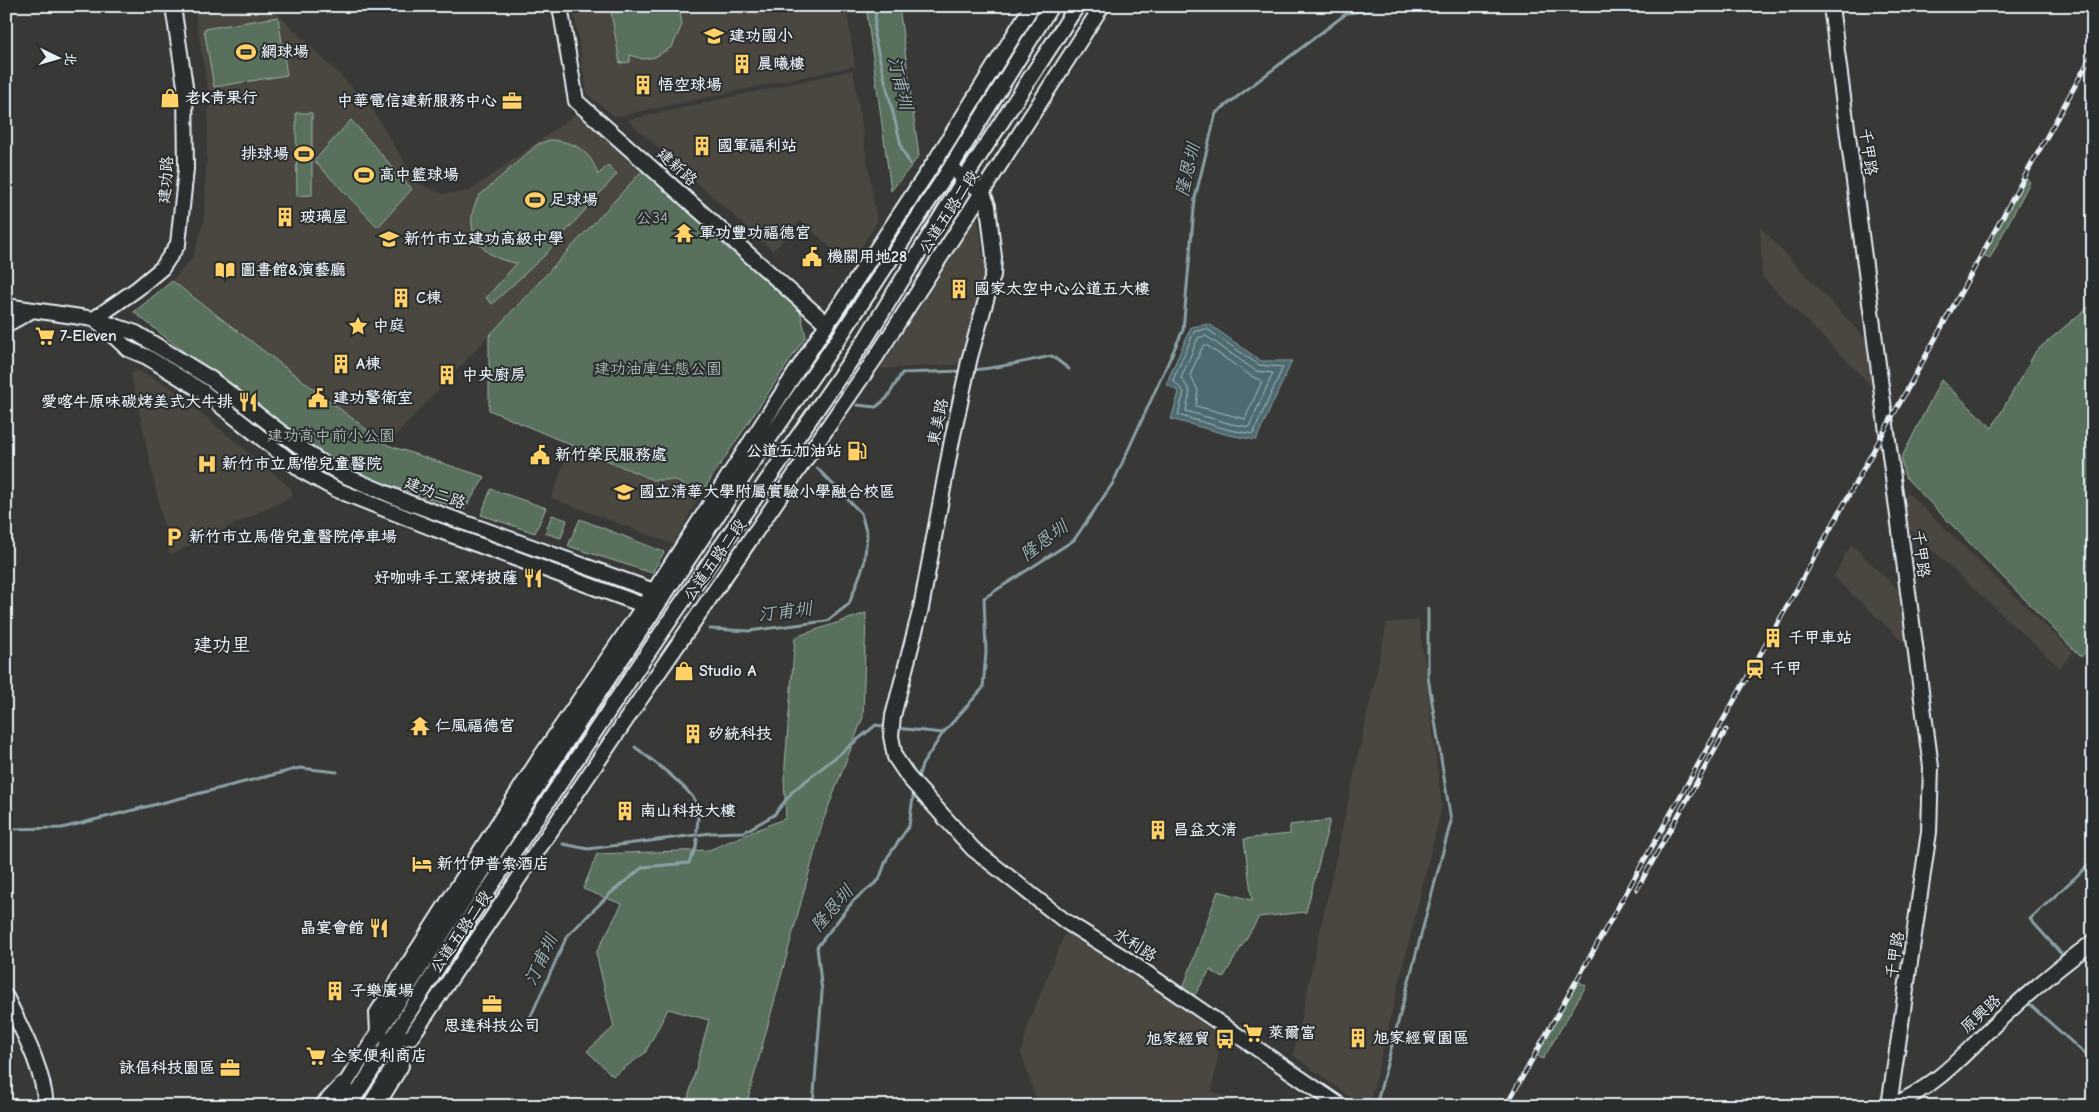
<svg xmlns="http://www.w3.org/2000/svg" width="2099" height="1112" font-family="'Comic Neue','LXGW WenKai TC',sans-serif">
	<rect width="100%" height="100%" fill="#383836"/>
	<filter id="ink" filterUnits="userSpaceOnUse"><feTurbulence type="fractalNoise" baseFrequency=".02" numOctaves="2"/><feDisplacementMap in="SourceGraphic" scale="10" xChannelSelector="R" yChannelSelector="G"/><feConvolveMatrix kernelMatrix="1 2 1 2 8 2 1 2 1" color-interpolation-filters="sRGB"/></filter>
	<g filter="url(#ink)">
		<path fill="#494640" d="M194 6H269L273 9 369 104 417 183 443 194 470 191 576 114 643 170 387 445 223 325 172 281 193 257 204 221 209 98Z
			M573 6H846L855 66 615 117 587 94Z
			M853 70 877 222 851 264 800 221 773 251 627 120Z
			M977 216 986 274 985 291 967 364 880 369Z
			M1760 227 1869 342 1872 386 1762 277Z
			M136 370 170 387 292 489 291 497 170 555 131 374Z
			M571 445 653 480H675L700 495 673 544 551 498Z
			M1906 491 2073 652 2060 668 1906 526Z
			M1851 544 1904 595 1905 643 1833 577Z
			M1419 620 1442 806 1369 1106H1362L1293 1055 1387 623Z
			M1067 928 1156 986 1221 1037 1212 1091 1247 1106 1038 1105 1021 1053 1030 1019Z"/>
		<path fill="#586f5b" stroke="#a0b0aa" d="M610 6H679L682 25 672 47 655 57 643 59 630 55V62L620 63Z
			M866 6H899L919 156 891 191Z
			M278 17 287 75 214 87 204 29Z
			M296 113H312V195L297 196Z
			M351 120 412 189 378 227 314 161Z
			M550 140C574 141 591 151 598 175L608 165 617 174 544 256 492 304 486 298 517 263C480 259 460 229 479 196L538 144Z
			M643 170 710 231 709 233 799 306 806 336 700 495 675 480H653L489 410V336Z
			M2025 178 2030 182 1990 258 1981 254Z
			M172 281 387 445 485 477 464 510 323 463 134 312Z
			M2093 303V643L2081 657 1905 477 1901 459 1941 380 1992 428 2036 351Z
			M491 489 546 508 535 533 481 515Z
			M552 515 567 520 561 538 545 533Z
			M580 519 664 552 652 573 568 546Z
			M866 613 863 717 823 821 746 1106H686L709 1020 668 1009 645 1053 613 1076 587 1051 614 1027 596 953 622 904 583 889 597 854 709 850 786 818 784 778 795 637Z
			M1330 820 1306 912 1259 917 1223 978 1210 970 1191 1001 1181 994 1218 891 1252 900 1244 839 1290 834V825Z
			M1575 979 1586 986 1543 1059 1533 1053Z"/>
		<path fill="#4d6b6f" stroke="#8ba1a6" d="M1209 324 1261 361H1292L1256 440 1229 435 1171 419 1179 392 1166 384 1191 327Z"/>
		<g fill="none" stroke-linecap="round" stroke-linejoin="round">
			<path stroke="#aabbc1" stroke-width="1" d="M1207 329 1259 365 1283 367 1253 434 1230 430 1178 415 1184 392 1173 380 1194 332Z
				M1206 336 1256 371 1273 373 1249 427 1231 424 1186 411 1190 391 1181 378 1198 338Z
				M1206 345 1251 376 1262 381 1245 419 1196 406 1198 390 1190 375 1203 346Z"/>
			<path stroke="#8ba1a6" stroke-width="3" d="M876 6 874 36 902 149 910 164
				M970 370C997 369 1025 361 1052 356L1069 369
				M857 405 876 407 887 398 902 373 964 371
				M710 629 749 631 827 621 849 604 864 564 867 535 861 513 817 468
				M896 728 943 733
				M635 747C649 758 695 791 698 807 699 814 697 824 697 831
				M917 780 922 765 943 733 983 688 986 652 984 598 1074 540 1113 483 1183 330 1195 198 1216 113 1347 13 1371 10 1376 6
				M6 829 62 828 300 768 337 772
				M563 844 588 849 711 833 744 832 774 815 793 791 876 725 887 727
				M2065 958 2030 919 2093 861
				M2029 1004 2093 1061
				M530 1018 567 936 611 893 643 867 689 863 696 847 697 839
				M813 1106 822 992 817 947 854 900 879 880 887 858 909 826 914 790
				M1376 1106 1451 821 1428 677V608"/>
			<defs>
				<path id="minor" d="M560 6 576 101 827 324
					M1831 6 1931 767 1929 832 1889 1106
					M958 173 983 193 988 206 994 257 993 275 970 357 952 440 921 608 893 716 891 736 895 757 909 778 973 849 1065 921 1123 957 1341 1106
					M6 306 94 319 136 333 211 379 316 459 343 475 407 502 654 591
					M94 319 137 289 162 268 178 244 186 169 185 86 173 6
					M98 322 128 349 147 357 202 391 304 472 337 490 432 528 643 605
					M6 325 33 310
					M6 997C23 1032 43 1067 46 1106
					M378 1033 377 1013 541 756 654 591 827 324 937 158 1032 6
					M391 1041 411 1037 632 711 876 357 1102 6
					M338 1095 568 739 757 456 841 335 951 167 1051 6
					M349 1106 474 911 674 614 865 340 965 178 1077 6
					M1891 1106C1942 1084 1967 1049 2007 1013 2034 988 2063 964 2093 942"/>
				<path id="highway" d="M326 1106 343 1088
					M373 1106 398 1065 391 1041"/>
			</defs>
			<use href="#minor" stroke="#e8f1f8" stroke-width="18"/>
			<use href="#highway" stroke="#e8f1f8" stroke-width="24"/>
			<use href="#minor" stroke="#2a2d2e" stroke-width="14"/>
			<use href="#highway" stroke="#2a2d2e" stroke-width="20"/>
			<defs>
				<path id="rail" d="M1637 889 1726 730
					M1506 1106 1802 580 2093 53"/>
			</defs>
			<use href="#rail" stroke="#e8f1f8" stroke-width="5"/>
			<use href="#rail" stroke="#2a2d2e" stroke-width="3" stroke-dasharray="9" stroke-linecap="butt"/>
		</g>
	</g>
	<defs>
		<symbol id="school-bare" viewBox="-9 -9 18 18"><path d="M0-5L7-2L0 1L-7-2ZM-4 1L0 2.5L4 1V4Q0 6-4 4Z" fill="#ffd166" stroke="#2a2d2e" stroke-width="2.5" paint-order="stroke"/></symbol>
		<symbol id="stadium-bare" viewBox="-9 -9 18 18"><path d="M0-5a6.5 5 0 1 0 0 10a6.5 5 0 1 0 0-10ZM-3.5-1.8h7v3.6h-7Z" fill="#ffd166" stroke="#2a2d2e" stroke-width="2.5" paint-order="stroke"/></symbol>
		<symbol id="building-bare" viewBox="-9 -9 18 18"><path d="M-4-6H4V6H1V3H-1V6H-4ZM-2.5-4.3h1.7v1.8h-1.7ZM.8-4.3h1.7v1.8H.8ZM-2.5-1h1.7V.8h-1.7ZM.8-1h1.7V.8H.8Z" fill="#ffd166" stroke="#2a2d2e" stroke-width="2.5" paint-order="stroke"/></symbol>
		<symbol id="shop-bare" viewBox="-9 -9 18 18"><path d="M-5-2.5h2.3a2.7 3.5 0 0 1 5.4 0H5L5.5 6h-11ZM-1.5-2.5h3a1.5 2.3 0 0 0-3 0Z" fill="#ffd166" stroke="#2a2d2e" stroke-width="2.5" paint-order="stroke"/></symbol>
		<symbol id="office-bare" viewBox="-9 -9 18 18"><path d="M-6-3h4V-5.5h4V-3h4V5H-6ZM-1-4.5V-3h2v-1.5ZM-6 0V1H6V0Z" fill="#ffd166" stroke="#2a2d2e" stroke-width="2.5" paint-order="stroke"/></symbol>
		<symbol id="temple-bare" viewBox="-9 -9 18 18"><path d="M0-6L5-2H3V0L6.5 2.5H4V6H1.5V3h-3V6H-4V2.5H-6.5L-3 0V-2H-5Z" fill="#ffd166" stroke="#2a2d2e" stroke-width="2.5" paint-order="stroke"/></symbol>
		<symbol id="civic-bare" viewBox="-9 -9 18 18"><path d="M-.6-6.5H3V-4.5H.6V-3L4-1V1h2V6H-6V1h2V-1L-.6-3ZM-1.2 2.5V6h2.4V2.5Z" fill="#ffd166" stroke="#2a2d2e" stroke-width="2.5" paint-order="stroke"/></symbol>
		<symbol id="library-bare" viewBox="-9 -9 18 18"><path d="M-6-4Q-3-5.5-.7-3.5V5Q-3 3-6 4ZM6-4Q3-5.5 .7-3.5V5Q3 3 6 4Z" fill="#ffd166" stroke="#2a2d2e" stroke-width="2.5" paint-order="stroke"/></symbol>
		<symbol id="sight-bare" viewBox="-9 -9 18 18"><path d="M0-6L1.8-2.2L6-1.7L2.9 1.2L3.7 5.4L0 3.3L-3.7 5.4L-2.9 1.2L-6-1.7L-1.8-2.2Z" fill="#ffd166" stroke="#2a2d2e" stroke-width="2.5" paint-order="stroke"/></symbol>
		<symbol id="supermarket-bare" viewBox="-9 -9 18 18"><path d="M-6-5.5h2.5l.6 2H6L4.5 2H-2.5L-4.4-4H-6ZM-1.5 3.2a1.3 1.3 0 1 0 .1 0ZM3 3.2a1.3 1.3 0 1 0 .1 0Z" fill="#ffd166" stroke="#2a2d2e" stroke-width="2.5" paint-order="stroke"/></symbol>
		<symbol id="restaurant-bare" viewBox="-9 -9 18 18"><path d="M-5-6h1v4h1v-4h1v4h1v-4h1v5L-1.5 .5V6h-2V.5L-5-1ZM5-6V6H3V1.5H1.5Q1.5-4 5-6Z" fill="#ffd166" stroke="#2a2d2e" stroke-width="2.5" paint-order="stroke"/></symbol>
		<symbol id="fuel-bare" viewBox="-9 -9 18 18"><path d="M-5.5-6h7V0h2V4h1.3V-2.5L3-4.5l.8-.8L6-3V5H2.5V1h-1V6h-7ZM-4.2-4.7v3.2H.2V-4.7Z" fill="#ffd166" stroke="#2a2d2e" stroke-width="2.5" paint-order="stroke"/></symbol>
		<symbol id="hospital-bare" viewBox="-9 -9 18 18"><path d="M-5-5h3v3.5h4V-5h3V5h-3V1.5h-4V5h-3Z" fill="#ffd166" stroke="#2a2d2e" stroke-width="2.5" paint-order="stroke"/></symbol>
		<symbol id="parking-bare" viewBox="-9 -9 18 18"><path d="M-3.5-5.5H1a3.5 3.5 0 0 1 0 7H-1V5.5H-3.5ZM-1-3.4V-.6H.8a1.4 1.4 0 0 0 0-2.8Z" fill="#ffd166" stroke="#2a2d2e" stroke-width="2.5" paint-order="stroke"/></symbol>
		<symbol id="station-bare" viewBox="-9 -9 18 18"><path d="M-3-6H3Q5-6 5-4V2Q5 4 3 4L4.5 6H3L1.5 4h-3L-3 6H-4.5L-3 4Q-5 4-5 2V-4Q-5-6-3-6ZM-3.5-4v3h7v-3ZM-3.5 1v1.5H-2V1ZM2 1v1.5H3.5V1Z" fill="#ffd166" stroke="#2a2d2e" stroke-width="2.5" paint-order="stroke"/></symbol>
		<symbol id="hotel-bare" viewBox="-9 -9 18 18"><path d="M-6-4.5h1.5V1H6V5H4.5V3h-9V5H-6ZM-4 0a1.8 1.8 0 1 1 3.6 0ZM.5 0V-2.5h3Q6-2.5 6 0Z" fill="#ffd166" stroke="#2a2d2e" stroke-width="2.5" paint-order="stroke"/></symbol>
		<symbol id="bus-bare" viewBox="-9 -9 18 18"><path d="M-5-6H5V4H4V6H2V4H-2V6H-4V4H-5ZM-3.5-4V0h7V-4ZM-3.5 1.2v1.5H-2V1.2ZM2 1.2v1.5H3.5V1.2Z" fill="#ffd166" stroke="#2a2d2e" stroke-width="2.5" paint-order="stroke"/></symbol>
	</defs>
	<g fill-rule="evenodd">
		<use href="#school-bare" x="700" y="22" width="28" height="28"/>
		<use href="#stadium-bare" x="232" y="38" width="28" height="28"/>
		<use href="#building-bare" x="728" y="50" width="28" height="28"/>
		<use href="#building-bare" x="629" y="71" width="28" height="28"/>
		<use href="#shop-bare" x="156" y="84" width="28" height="28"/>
		<use href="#office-bare" x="498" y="87" width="28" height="28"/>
		<use href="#building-bare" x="688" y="132" width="28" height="28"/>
		<use href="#stadium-bare" x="290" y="140" width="28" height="28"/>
		<use href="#stadium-bare" x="350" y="161" width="28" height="28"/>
		<use href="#stadium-bare" x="521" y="186" width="28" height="28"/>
		<use href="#building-bare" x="271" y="203" width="28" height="28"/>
		<use href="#temple-bare" x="670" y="219" width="28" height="28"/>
		<use href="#school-bare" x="375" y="225" width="28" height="28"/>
		<use href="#civic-bare" x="798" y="243" width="28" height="28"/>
		<use href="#library-bare" x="211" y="256" width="28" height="28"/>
		<use href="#building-bare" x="945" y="275" width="28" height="28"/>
		<use href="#building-bare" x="387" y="284" width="28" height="28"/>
		<use href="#sight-bare" x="344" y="312" width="28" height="28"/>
		<use href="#supermarket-bare" x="31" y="322" width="28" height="28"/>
		<use href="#building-bare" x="327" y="350" width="28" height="28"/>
		<use href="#building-bare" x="433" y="361" width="28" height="28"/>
		<use href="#civic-bare" x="304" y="384" width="28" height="28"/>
		<use href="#restaurant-bare" x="234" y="388" width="28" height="28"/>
		<use href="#fuel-bare" x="843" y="437" width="28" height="28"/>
		<use href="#civic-bare" x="526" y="441" width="28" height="28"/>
		<use href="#hospital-bare" x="193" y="450" width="28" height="28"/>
		<use href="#school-bare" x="610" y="478" width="28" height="28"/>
		<use href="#parking-bare" x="160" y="523" width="28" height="28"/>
		<use href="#restaurant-bare" x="519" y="564" width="28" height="28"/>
		<use href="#building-bare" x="1759" y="624" width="28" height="28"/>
		<use href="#station-bare" x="1741" y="655" width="28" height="28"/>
		<use href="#shop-bare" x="670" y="657" width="28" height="28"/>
		<use href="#temple-bare" x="406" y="712" width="28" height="28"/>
		<use href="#building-bare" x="679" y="720" width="28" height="28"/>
		<use href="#building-bare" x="611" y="797" width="28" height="28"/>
		<use href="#building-bare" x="1144" y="816" width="28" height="28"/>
		<use href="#hotel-bare" x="408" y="850" width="28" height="28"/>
		<use href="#restaurant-bare" x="365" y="914" width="28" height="28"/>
		<use href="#building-bare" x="321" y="977" width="28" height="28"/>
		<use href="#office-bare" x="478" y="990" width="28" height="28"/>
		<use href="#supermarket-bare" x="1239" y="1019" width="28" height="28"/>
		<use href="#building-bare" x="1344" y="1024" width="28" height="28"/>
		<use href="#bus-bare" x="1211" y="1025" width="28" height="28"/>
		<use href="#supermarket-bare" x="302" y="1042" width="28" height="28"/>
		<use href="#office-bare" x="216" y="1054" width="28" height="28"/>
	</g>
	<g text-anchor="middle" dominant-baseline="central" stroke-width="4" stroke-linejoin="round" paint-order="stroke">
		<g font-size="16" font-weight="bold" fill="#e8f1f8" stroke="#2a2d2e" text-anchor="start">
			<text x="729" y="36">建功國小</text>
			<text x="261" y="52">網球場</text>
			<text x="757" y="64">晨曦樓</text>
			<text x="658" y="85">悟空球場</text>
			<text x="185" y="98">老K青果行</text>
			<text x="497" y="101" text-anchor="end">中華電信建新服務中心</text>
			<text x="717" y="146">國軍福利站</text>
			<text x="289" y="154" text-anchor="end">排球場</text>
			<text x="379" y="175">高中籃球場</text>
			<text x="550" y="200">足球場</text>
			<text x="300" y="217">玻璃屋</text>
			<text x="699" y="233">軍功豐功福德宮</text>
			<text x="404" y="239">新竹市立建功高級中學</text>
			<text x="827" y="257">機關用地28</text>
			<text x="240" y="270">圖書館&amp;演藝廳</text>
			<text x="974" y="289">國家太空中心公道五大樓</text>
			<text x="416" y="298">C棟</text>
			<text x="373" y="326">中庭</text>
			<text x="60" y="336">7-Eleven</text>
			<text x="356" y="364">A棟</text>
			<text x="462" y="375">中央廚房</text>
			<text x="333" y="398">建功警衛室</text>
			<text x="233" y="402" text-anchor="end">愛喀牛原味碳烤美式大牛排</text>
			<text x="842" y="451" text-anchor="end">公道五加油站</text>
			<text x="555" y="455">新竹榮民服務處</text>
			<text x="222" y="464">新竹市立馬偕兒童醫院</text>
			<text x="639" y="492">國立清華大學附屬實驗小學融合校區</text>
			<text x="189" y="537">新竹市立馬偕兒童醫院停車場</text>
			<text x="518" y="578" text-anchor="end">好咖啡手工窯烤披薩</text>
			<text x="1788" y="638">千甲車站</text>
			<text x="1770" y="669">千甲</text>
			<text x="699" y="671">Studio A</text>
			<text x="435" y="726">仁風福德宮</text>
			<text x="708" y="734">矽統科技</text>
			<text x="640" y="811">南山科技大樓</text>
			<text x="1173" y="830">昌益文清</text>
			<text x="437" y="864">新竹伊普索酒店</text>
			<text x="364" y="928" text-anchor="end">晶宴會館</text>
			<text x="350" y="991">子樂廣場</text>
			<text x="492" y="1026" text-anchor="middle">思達科技公司</text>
			<text x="1268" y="1033">萊爾富</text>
			<text x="1373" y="1038">旭家經貿園區</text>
			<text x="1210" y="1039" text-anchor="end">旭家經貿</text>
			<text x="331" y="1056">全家便利商店</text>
			<text x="215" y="1068" text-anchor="end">詠倡科技園區</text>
		</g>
		<g font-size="16" fill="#e8f1f8" stroke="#2a2d2e">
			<text transform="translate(1868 152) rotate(82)">千甲路</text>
			<text transform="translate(677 167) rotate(42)">建新路</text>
			<text transform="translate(166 180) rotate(-86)">建功路</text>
			<text transform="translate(949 212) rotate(-57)">公道五路二段</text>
			<text transform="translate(938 422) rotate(-78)">東美路</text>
			<text transform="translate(435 493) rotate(20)">建功二路</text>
			<text transform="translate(1921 554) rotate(83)">千甲路</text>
			<text transform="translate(715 560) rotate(-55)">公道五路二段</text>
			<text transform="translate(461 932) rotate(-56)">公道五路二段</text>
			<text transform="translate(1135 945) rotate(33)">水利路</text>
			<text transform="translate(1895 955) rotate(-81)">千甲路</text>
			<text transform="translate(1981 1014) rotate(-43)">原興路</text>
		</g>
		<g font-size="16" fill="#a7b6b1" stroke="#2a2d2e">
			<text x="652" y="218">公34</text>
			<text x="658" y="369">建功油庫生態公園</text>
			<text x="331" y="436">建功高中前小公園</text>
		</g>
		<g font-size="18" font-style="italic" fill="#a2b5ba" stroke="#2a2d2e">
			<text transform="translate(900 83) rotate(76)">汀甫圳</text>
			<text transform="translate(1188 170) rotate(-77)">隆恩圳</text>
			<text transform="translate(1044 541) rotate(-37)">隆恩圳</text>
			<text transform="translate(785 612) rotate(-7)">汀甫圳</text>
			<text transform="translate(832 909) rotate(-49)">隆恩圳</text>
			<text transform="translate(541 960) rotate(-65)">汀甫圳</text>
		</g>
		<g font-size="19" fill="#e8f1f8" stroke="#2a2d2e">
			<text x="222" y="645">建功里</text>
		</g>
	</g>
	<rect width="2099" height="1112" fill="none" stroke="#2a2d2e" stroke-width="25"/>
	<rect x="12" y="12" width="2074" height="1087" fill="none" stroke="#e8f1f8" stroke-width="2" filter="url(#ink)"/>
	<g transform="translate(58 58) rotate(95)" stroke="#2a2d2e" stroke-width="4" paint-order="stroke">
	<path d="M0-4L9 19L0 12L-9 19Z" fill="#e8f1f8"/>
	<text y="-8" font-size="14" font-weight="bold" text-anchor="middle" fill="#e8f1f8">北</text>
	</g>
</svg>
